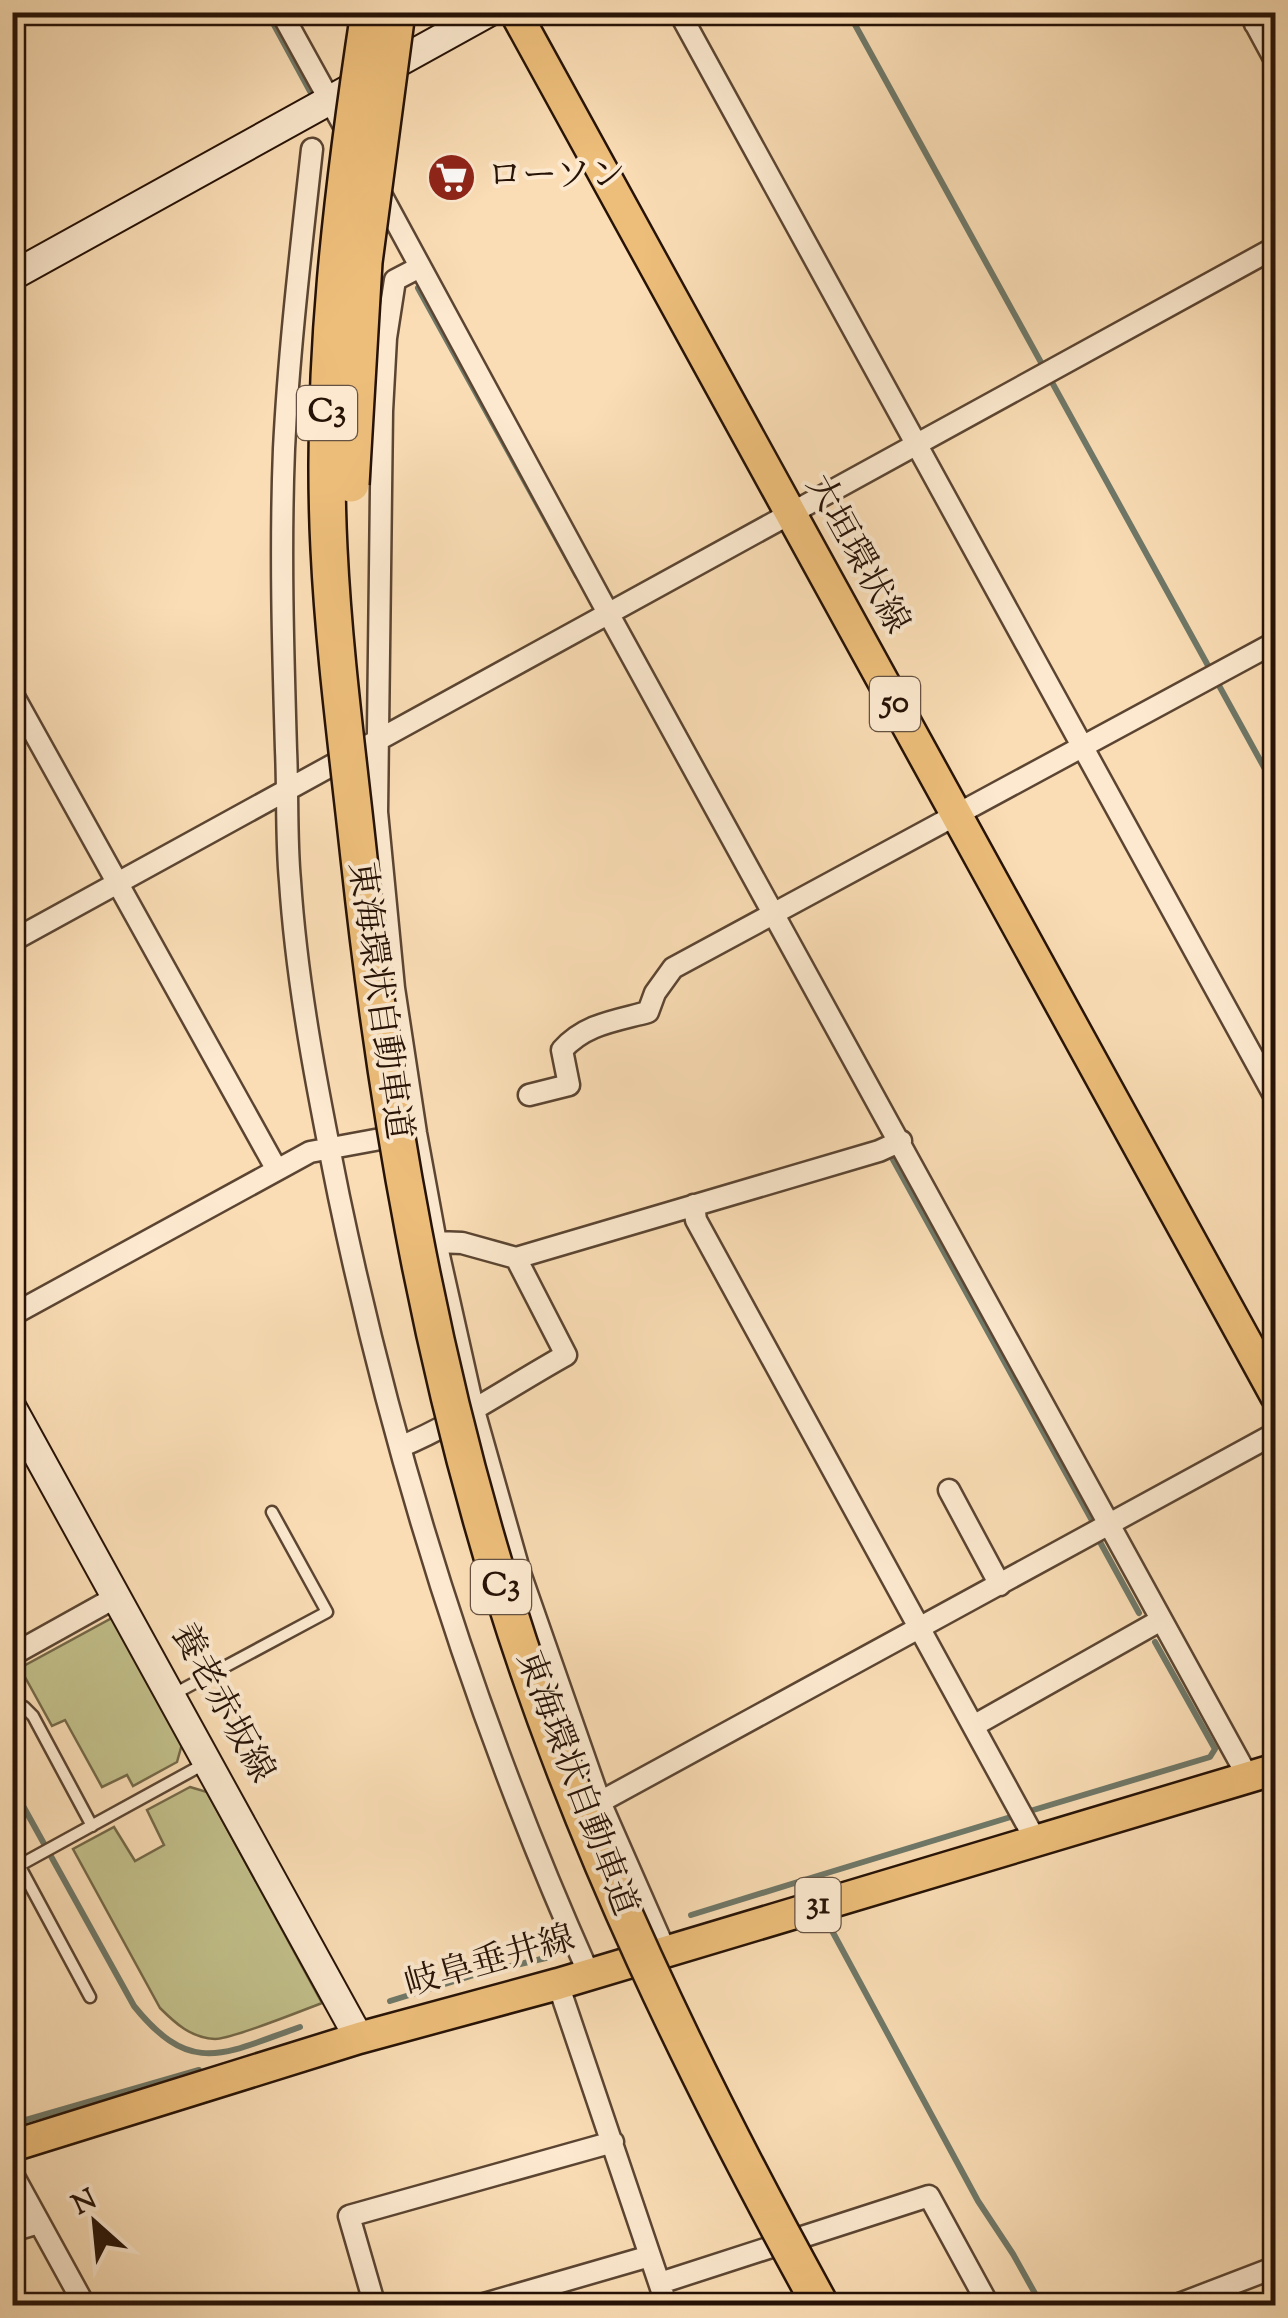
<svg xmlns="http://www.w3.org/2000/svg" width="1288" height="2318" font-family="'Sorts Mill Goudy','Noto Serif JP',serif">
	<rect width="100%" height="100%" fill="#faddb5"/>
	<filter id="stains"><feTurbulence type="fractalNoise" baseFrequency=".002" numOctaves="4"/><feColorMatrix values="0 0 0 0 .2 0 0 0 0 .09 0 0 0 0 .02 0 0 0 .5 -.17"/></filter>
	<radialGradient id="worn" r=".72"><stop offset=".6" stop-color="#630" stop-opacity="0"/><stop offset="1" stop-color="#630" stop-opacity=".3"/></radialGradient>
	<path fill="#c2c08b" stroke="#746948" stroke-width="2.5" d="M112 1618 182 1744 177 1762 133 1786 127 1775 102 1787 65 1720 52 1726 20 1668Z
		M190 1787 207 1792 322 2003C301 2011 232 2039 215 2039 191 2038 175 2023 160 2008L73 1849 114 1827 135 1861 164 1845 147 1810Z"/>
	<g fill="none" stroke-linecap="round" stroke-linejoin="round">
		<path stroke="#6f7868" stroke-width="6" d="M267 12 311 93
			M848 12 1276 789
			M418 288 577 576
			M891 1156 1094 1524
			M1100 1542 1139 1613
			M12 1786 134 2006C192 2078 225 2053 300 2027
			M1030 1811 1210 1757 1215 1749 1155 1642
			M814 1877 1014 1816
			M691 1915 814 1877 815 1883
			M830 1927 978 2201 1013 2254 1042 2306
			M390 2001 474 1975 550 1957
			M12 2124 199 2070"/>
		<defs>
			<path id="lane" d="M174 1694 327 1612 272 1512
				M12 1704 24 1707 33 1716 92 1826
				M12 1852 90 1997
				M20 1865 204 1764"/>
			<path id="street" d="M281 12 350 137
				M679 12 1276 1099
				M1249 12 1276 62
				M1255 24 1276 13
				M312 149C301 249 289 349 284 449 280 549 283 650 286 750 288 793 286 838 290 881 297 987 318 1093 339 1197 395 1464 478 1726 589 1974
				M376 185 608 613 1248 1777
				M420 267 395 280 386 338 382 411 377 812 394 988 416 1133 436 1242 473 1407 520 1573 600 1802 665 1950
				M12 693 277 1170
				M12 941 1276 247
				M529 1095 569 1085 562 1050C585 1024 615 1021 648 1012L655 993 673 968 1276 642
				M694 1205 696 1220 1036 1841
				M436 1242 462 1243 516 1258 879 1151 901 1141
				M12 1315 310 1152 402 1135
				M400 1447C456 1424 512 1385 566 1355L516 1258
				M949 1490 1000 1585
				M12 1655 118 1596
				M975 1725 1161 1620
				M600 1802 1276 1433
				M558 1984 667 2306
				M12 2173 85 2306
				M12 2231 39 2223
				M660 2283 929 2196 989 2306
				M375 2306 349 2216 613 2142
				M477 2306 650 2256
				M1174 2306 1276 2267"/>
			<path id="secondary" d="M12 276 489 12
				M12 1408 359 2038"/>
			<path id="primary" d="M515 12 1276 1396
				M12 2146 359 2038 558 1984 1276 1769"/>
		</defs>
		<use href="#lane" stroke="#5b4532" stroke-width="15"/>
		<use href="#street" stroke="#5b4532" stroke-width="25"/>
		<use href="#secondary" stroke="#261206" stroke-width="32"/>
		<use href="#primary" stroke="#261206" stroke-width="35"/>
		<use href="#lane" stroke="#fce9cf" stroke-width="10"/>
		<use href="#street" stroke="#fce9cf" stroke-width="20"/>
		<use href="#secondary" stroke="#fce9cf" stroke-width="28"/>
		<use href="#primary" stroke="#edbe7a" stroke-width="30"/>
		<defs>
			<path id="highway-bridge" d="M369 12C342 190 320 368 329 549 334 653 348 755 359 858 386 1108 429 1356 504 1596 581 1844 696 2079 821 2306
				M351 484 364 262 397 12"/>
		</defs>
		<use href="#highway-bridge" stroke="#261206" stroke-width="40" stroke-linecap="butt"/>
		<use href="#highway-bridge" stroke="#edbe7a" stroke-width="35"/>
	</g>
	<defs>
		<symbol id="supermarket-disc" viewBox="-11 -11 22 22"><circle r="9.5" fill="#8f2418" stroke="#fce9cf"/><path d="M-6-5.5h2.5l.6 2H6L4.5 2H-2.5L-4.4-4H-6ZM-1.5 3.2a1.3 1.3 0 1 0 .1 0ZM3 3.2a1.3 1.3 0 1 0 .1 0Z" fill="#fff"/></symbol>
	</defs>
	<g fill-rule="evenodd">
		<use href="#supermarket-disc" x="424" y="150" width="55" height="55"/>
	</g>
	<g text-anchor="middle" dominant-baseline="central" stroke-width="8" stroke-linejoin="round" paint-order="stroke">
		<g fill="#fce9cf" stroke="#665242" stroke-width="2.5">
			<rect x="297" y="386" width="60" height="54" rx="8"/>
			<rect x="870" y="677" width="50" height="54" rx="8"/>
			<rect x="471" y="1560" width="60" height="54" rx="8"/>
			<rect x="795.5" y="1878" width="45" height="54" rx="8"/>
		</g>
		<g font-size="32" font-weight="bold" fill="#261206">
			<text x="327" y="413">C3</text>
			<text x="895" y="704">50</text>
			<text x="501" y="1587">C3</text>
			<text x="818" y="1905">31</text>
		</g>
		<g font-size="35" fill="#261206" stroke="#fce9cf" text-anchor="start">
			<text x="487" y="177">ローソン</text>
		</g>
		<g font-size="35" fill="#261206" stroke="#fce9cf">
			<text transform="translate(856 555) rotate(61)">大垣環状線</text>
			<text transform="translate(378 1001) rotate(82)">東海環状自動車道</text>
			<text transform="translate(221 1704) rotate(61)">養老赤坂線</text>
			<text transform="translate(575 1784) rotate(69)">東海環状自動車道</text>
			<text transform="translate(490 1963) rotate(-16)">岐阜垂井線</text>
		</g>
	</g>
	<rect width="1288" height="2318" fill="none" stroke="#faddb5" stroke-width="50"/>
	<rect x="15" y="15" width="1258" height="2288" fill="none" stroke="#261206" stroke-width="5"/>
	<rect x="25" y="25" width="1238" height="2268" fill="none" stroke="#261206" stroke-width="2.5"/>
	<g transform="translate(95 2223) rotate(333)" stroke="#fce9cf" stroke-width="8" paint-order="stroke">
	<path d="M0-8L18 38L0 25L-18 38Z" fill="#261206"/>
	<text y="-15" font-size="28" font-weight="bold" text-anchor="middle" fill="#261206">N</text>
	</g>
	<rect width="100%" height="100%" filter="url(#stains)"/>
	<rect width="100%" height="100%" fill="url(#worn)"/>
</svg>
